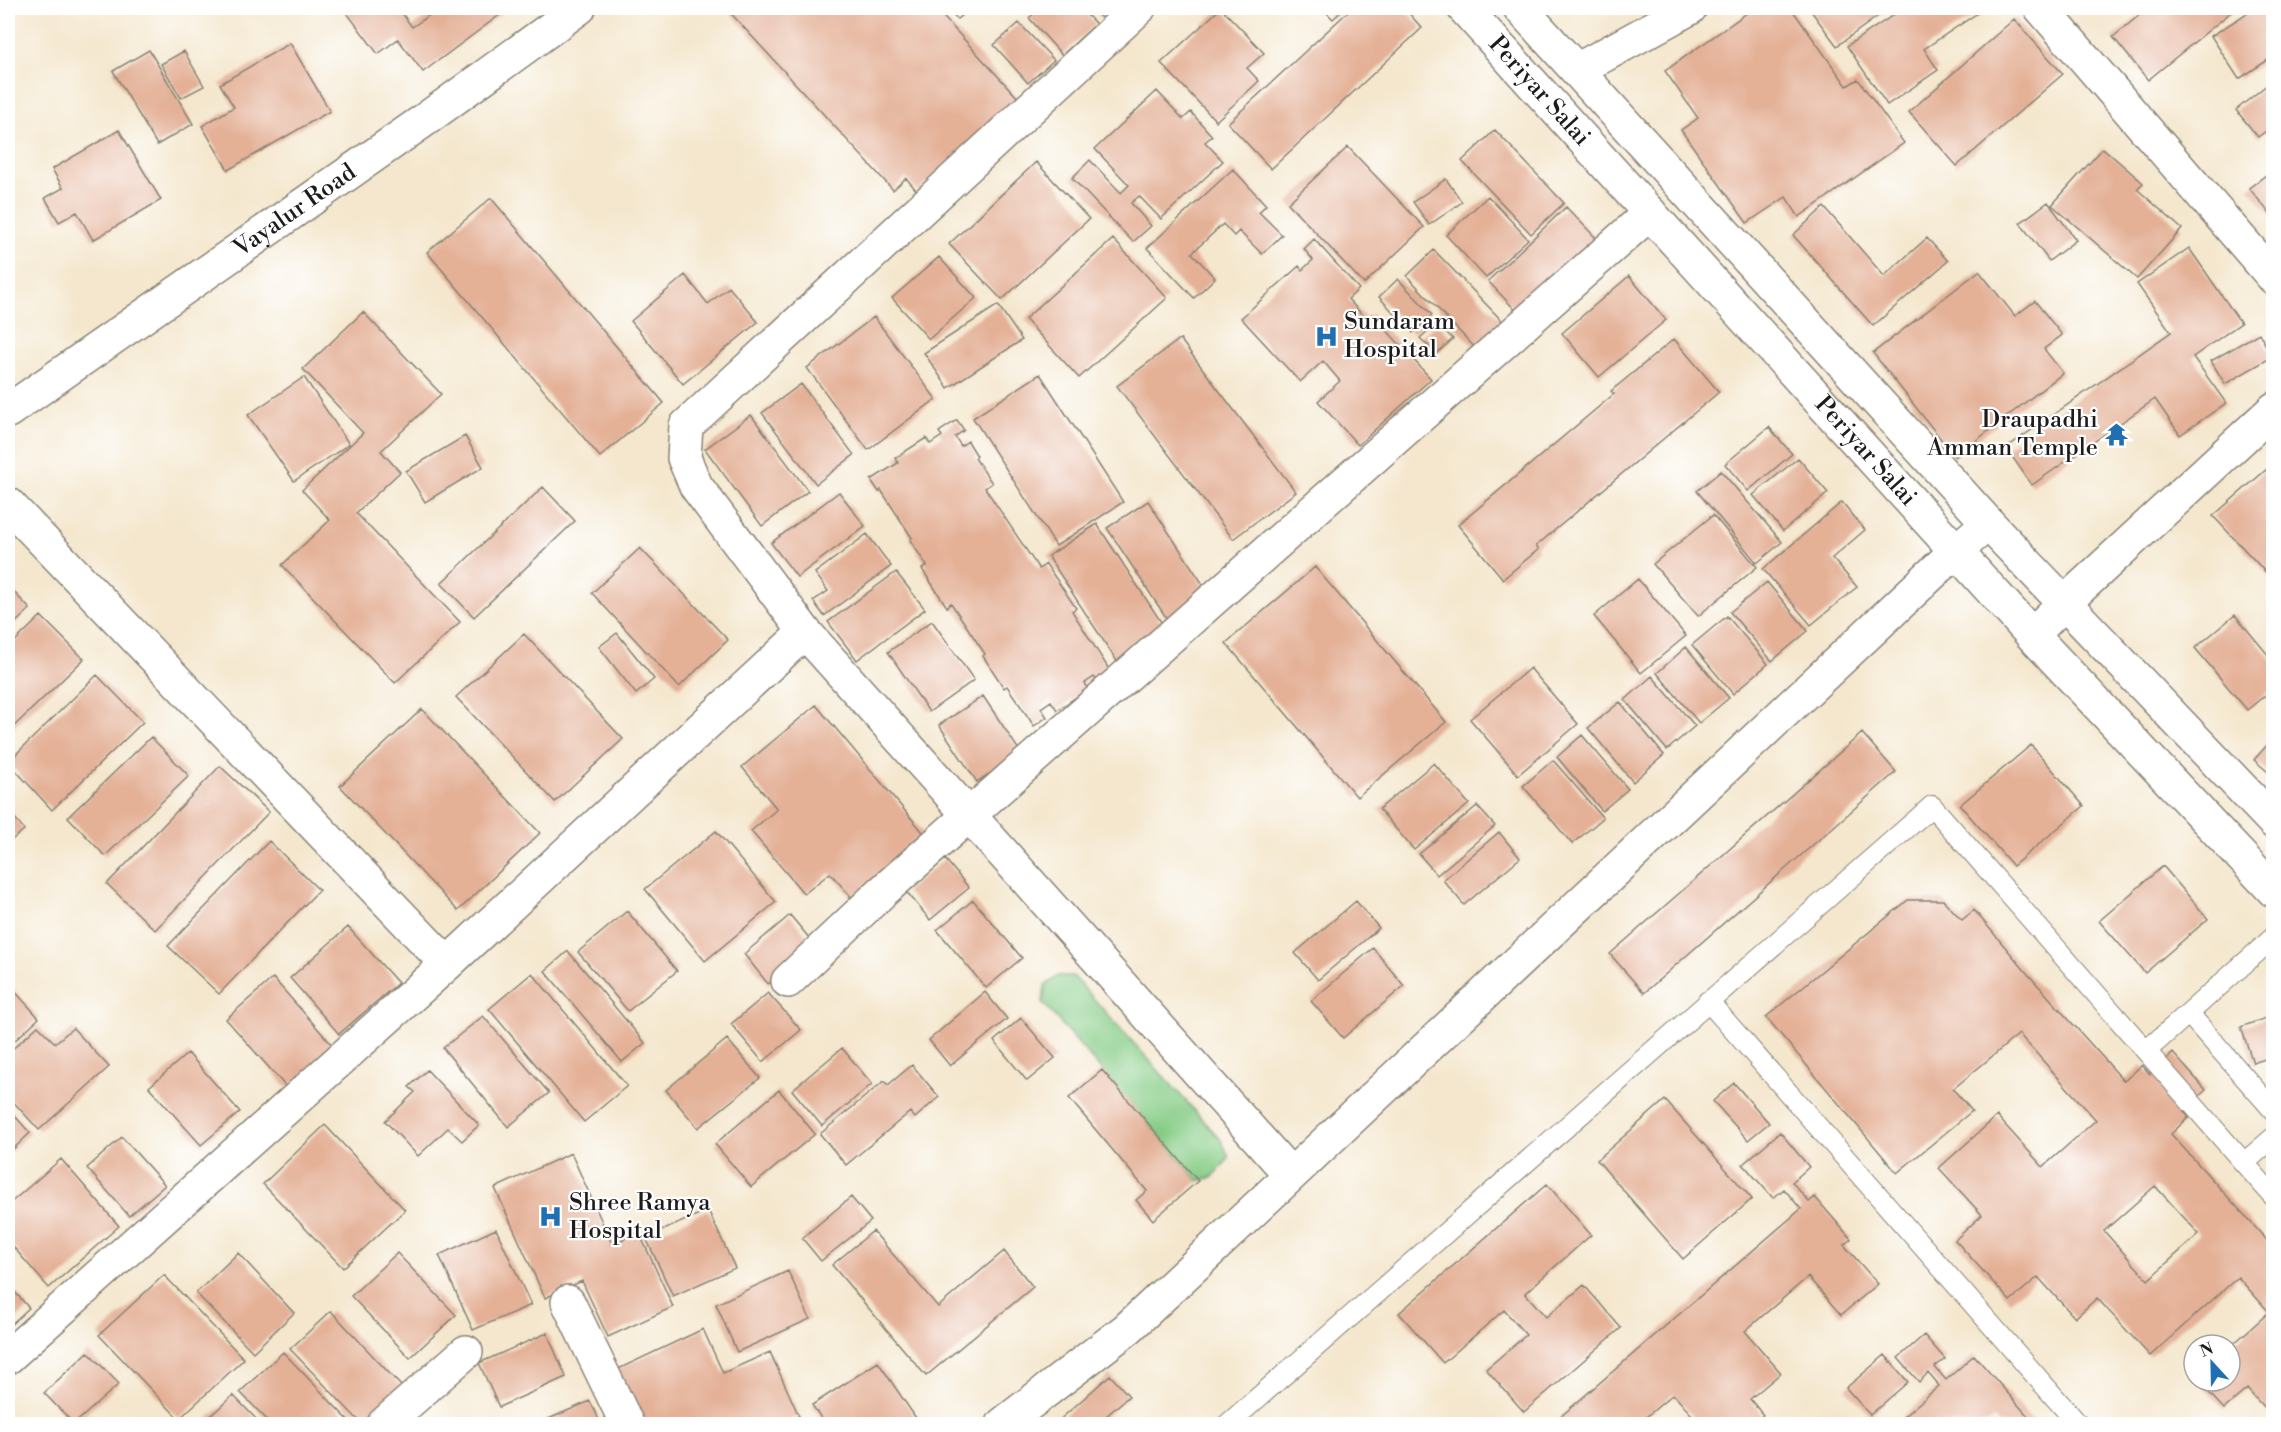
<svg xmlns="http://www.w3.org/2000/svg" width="2281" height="1432" font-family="'Libre Bodoni',serif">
	<rect width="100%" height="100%" fill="#fff"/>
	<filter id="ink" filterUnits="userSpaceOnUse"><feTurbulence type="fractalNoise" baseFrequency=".0167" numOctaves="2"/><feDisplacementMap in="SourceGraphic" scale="12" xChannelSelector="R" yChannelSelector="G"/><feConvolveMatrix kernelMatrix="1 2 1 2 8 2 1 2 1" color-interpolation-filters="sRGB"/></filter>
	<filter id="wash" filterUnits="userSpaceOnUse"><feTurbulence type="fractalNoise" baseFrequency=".008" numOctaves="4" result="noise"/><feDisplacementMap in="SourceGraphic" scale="24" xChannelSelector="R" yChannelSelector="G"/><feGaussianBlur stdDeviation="1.35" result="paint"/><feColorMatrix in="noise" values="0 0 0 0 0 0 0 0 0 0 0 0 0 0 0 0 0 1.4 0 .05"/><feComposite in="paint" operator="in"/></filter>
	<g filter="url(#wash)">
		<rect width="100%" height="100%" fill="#f4e7ce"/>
		<path fill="#86cc86" stroke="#517451" stroke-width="1.5" d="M1058 976H1073L1222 1141 1229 1158 1213 1177 1198 1181 1043 1003 1045 986Z"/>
		<g id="blocks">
			<path fill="#e4b197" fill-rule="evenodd" d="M354 8H398L412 27 440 8H509L423 72 398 39 378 54 347 13Z
				M726 8H935L1019 99 917 191 906 178 893 190Z
				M948 8H971L957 19Z
				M1040 8H1080L1096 24 1062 55 1029 18Z
				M1092 8H1115L1102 19Z
				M1221 8 1264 53 1247 68 1259 81 1216 121 1161 63Z
				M1322 8H1345L1333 19Z
				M1352 8H1404L1422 28 1271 169 1228 123Z
				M1754 8H1791L1847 86 1858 79 1904 143 1799 217 1786 197 1747 223 1681 130 1698 118 1665 71Z
				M1816 8H1889L1837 46 1811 11Z
				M1904 8H1985L1924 49 1938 70 1887 105 1847 46Z
				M2148 8H2236L2148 80 2113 37Z
				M2255 8H2274V56L2239 79 2211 36Z
				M2014 19 2063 74 1957 166 1909 112Z
				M1019 23 1054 60 1028 83 994 45Z
				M290 43 330 111 228 170 202 126 234 107 220 84Z
				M149 50 193 124 157 145 113 71Z
				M184 51 204 86 181 98 161 64Z
				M2274 79V125L2258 137 2236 110Z
				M1157 91 1183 119 1191 112 1212 136 1205 142 1223 161 1161 219 1139 196 1131 203 1151 226 1133 242 1072 178 1090 160 1121 193 1129 185 1095 149Z
				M119 130 161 200 93 240 77 212 59 222 45 198 63 188 52 169Z
				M1495 130 1564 203 1531 234 1462 161Z
				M1348 147 1424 227 1364 284 1288 203Z
				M2103 148 2143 183 2137 189 2182 229 2137 279 2052 205Z
				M1036 162 1089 219 1002 300 949 244Z
				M1233 169 1266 205 1259 212 1282 235 1262 254 1239 231 1234 236 1223 224 1192 253 1215 278 1194 298 1147 248Z
				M2274 169V219L2249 188Z
				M1446 179 1462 202 1429 225 1413 202Z
				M1488 196 1528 239 1486 278 1446 235Z
				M491 198 664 403 600 457 427 252Z
				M2048 202 2076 240 2049 261 2020 223Z
				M1566 207 1599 241 1520 315 1488 281Z
				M1824 207 1884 276 1927 238 1948 261 1873 326 1793 235Z
				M1113 239 1167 298 1079 378 1025 319Z
				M1314 239 1359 289 1348 299 1366 319 1372 314 1431 379 1358 445 1318 401 1340 381 1323 361 1300 382 1241 318 1299 266 1302 270 1313 260 1304 249Z
				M2189 248 2241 323 2193 357 2226 403 2180 435 2155 399 2032 485 2006 448 2171 332 2137 284Z
				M1434 250 1506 325 1478 351 1407 276Z
				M939 257 976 298 929 339 892 298Z
				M1979 271 2015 316 2035 301 2062 335 2044 349 2063 373 1955 457 1873 353Z
				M685 275 708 304 729 287 758 322 683 384 631 321Z
				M1629 276 1666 320 1599 377 1562 333Z
				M1398 279 1432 315 1413 333 1379 297Z
				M998 305 1022 340 948 388 924 353Z
				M363 312 441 394 381 451 400 472 356 513 460 622 395 683 282 565 330 520 302 490 363 433 303 369Z
				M874 317 936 399 868 450 807 368Z
				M1437 323 1453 339 1436 354 1420 338Z
				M2259 333 2272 357 2225 384 2211 361Z
				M1180 339 1296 492 1233 539 1117 386Z
				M1674 339 1719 392 1536 546 1539 549 1503 579 1458 525 1614 394 1611 391Z
				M1040 374 1123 502 1056 546 973 418Z
				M304 377 349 444 294 481 248 415Z
				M801 384 854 455 816 484 762 413Z
				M751 415 808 491 762 526 705 449Z
				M957 420 964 430 955 437 961 446 968 441 977 456 975 458 992 483 985 488 1039 569 1046 564 1076 608 1072 611 1112 674 1099 683 1094 677 1085 683 1088 689 1057 710 1051 701 1041 708 1047 717 1034 726 1007 686 1004 688 983 656 985 654 951 603 947 607 922 569 927 566 910 540 912 538 881 490 879 492 871 480 898 463 895 458 926 438 930 444 942 436 939 432Z
				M1769 427 1792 454 1748 491 1725 464Z
				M465 436 483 467 425 502 406 471Z
				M1798 458 1828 493 1783 531 1753 495Z
				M2274 463V581L2213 516Z
				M1721 471 1782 542 1757 563 1697 491Z
				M543 487 575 521 474 617 441 583Z
				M839 492 865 526 797 577 771 543Z
				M1148 501 1212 598 1171 625 1107 528Z
				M1842 502 1865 530 1832 558 1857 587 1811 625 1763 569Z
				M1713 515 1757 567 1698 616 1653 564Z
				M1097 524 1167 631 1118 663 1048 556Z
				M867 534 891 566 824 616 813 601 828 591 815 573Z
				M640 548 728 640 679 687 592 593Z
				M1315 567 1446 722 1357 797 1226 643Z
				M896 572 925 609 857 660 828 622Z
				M1638 579 1686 636 1641 673 1594 616Z
				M1767 582 1808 631 1772 661 1730 612Z
				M8 586 30 609 8 630Z
				M2235 615 2274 662V688L2247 710 2195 648Z
				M41 616 84 659 8 732V648Z
				M1727 616 1768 664 1733 694 1692 645Z
				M932 621 974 680 929 712 888 652Z
				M617 633 654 679 636 694 599 647Z
				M524 634 623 739 555 802 456 697Z
				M1686 647 1729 698 1699 723 1657 673Z
				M1530 668 1578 724 1518 775 1470 719Z
				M97 675 143 722 52 810 8 762Z
				M1652 676 1695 726 1667 750 1625 700Z
				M983 696 1021 753 977 782 939 725Z
				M1620 702 1664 755 1633 782 1588 728Z
				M816 705 927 837 853 899 830 873 804 894 751 831 777 809 742 767Z
				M422 709 540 833 458 911 340 786Z
				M1862 733 1896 772 1644 993 1610 954Z
				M1582 735 1628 789 1602 811 1557 757Z
				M151 737 189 776 105 856 68 817Z
				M2268 744 2274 749V777L2254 760Z
				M2031 745 2084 806 2013 866 1960 805Z
				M1553 760 1603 818 1572 844 1523 786Z
				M1434 763 1469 804 1414 850 1379 809Z
				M220 766 269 812 155 930 107 884Z
				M1477 806 1495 826 1437 875 1419 854Z
				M8 809 24 830 8 843Z
				M716 831 776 902 705 961 645 889Z
				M1499 832 1520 858 1464 905 1443 880Z
				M269 841 319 890 219 994 168 946Z
				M945 859 969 888 930 920 906 891Z
				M2163 866 2208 919 2145 973 2099 921Z
				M973 900 1022 958 986 988 937 930Z
				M1908 900H1943L1962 920 1974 910 2027 973 2124 1081 2142 1065 2150 1074 2173 1053 2206 1090 2183 1111 2189 1117 2171 1134 2274 1248V1406L2267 1411 2247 1389 2224 1409 2198 1381H2230V1347L2269 1312 2238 1277 2150 1356 2097 1298 2075 1318 2038 1277 2010 1301 1955 1240 1982 1215 1939 1168 1997 1116 2043 1167 2096 1120 2019 1034 1953 1089 1972 1111 1897 1173 1766 1017ZM2155 1186 2199 1234 2148 1280 2104 1231Z
				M1356 901 1379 928 1318 980 1295 953Z
				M627 911 677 971 628 1011 578 952Z
				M790 915 815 945 768 984 744 954Z
				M348 927 398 983 339 1034 290 978Z
				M1373 948 1404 986 1343 1038 1311 1001Z
				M568 951 645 1043 622 1062 545 971Z
				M532 973 627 1086 584 1122 489 1009Z
				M273 978 334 1047 287 1088 226 1019Z
				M12 988 39 1018 8 1047V992Z
				M985 992 1007 1019 950 1066 929 1040Z
				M768 993 801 1030 763 1062 731 1024Z
				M2274 1015V1056L2253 1063 2241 1027Z
				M483 1016 549 1093 508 1127 443 1048Z
				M1021 1018 1055 1058 1027 1081 994 1041Z
				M38 1026 55 1043 73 1028 109 1067 39 1130 8 1096V1053Z
				M727 1039 760 1078 698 1128 666 1090Z
				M842 1048 872 1084 822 1126 792 1090Z
				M188 1053 240 1112 201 1145 149 1087Z
				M912 1065 939 1097 915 1118 910 1112 846 1165 820 1134 884 1081 888 1085Z
				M427 1070 479 1125 462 1141 448 1128 418 1156 385 1121 415 1092 409 1087Z
				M1102 1070 1198 1181 1153 1220 1136 1200 1147 1191 1069 1098Z
				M1734 1083 1769 1123 1748 1140 1713 1101Z
				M779 1090 815 1134 751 1187 715 1144Z
				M1665 1100 1752 1199 1683 1259 1597 1160Z
				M8 1108 30 1133 8 1154Z
				M325 1125 405 1210 343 1268 263 1184Z
				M1780 1132 1809 1167 1792 1182 1809 1202 1815 1197 1851 1239 1844 1245 1878 1284 1841 1315 1808 1277 1745 1331 1781 1373 1750 1399 1763 1415 1752 1424H1700L1673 1394 1638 1424H1552L1801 1209 1784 1189 1773 1198 1743 1164Z
				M122 1137 165 1185 129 1216 87 1168Z
				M571 1153 612 1244 639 1232 673 1307 608 1337 582 1281 545 1298 495 1188Z
				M61 1159 119 1226 49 1288 8 1241V1205Z
				M1547 1184 1591 1235 1525 1293 1546 1317 1584 1285 1621 1328 1524 1412 1486 1369 1526 1335 1504 1310 1443 1363 1399 1313Z
				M851 1197 871 1221 821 1261 802 1238Z
				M708 1210 735 1268 673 1296 646 1238Z
				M496 1229 531 1305 473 1330 439 1255Z
				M873 1231 938 1307 1004 1251 1033 1287 926 1376 832 1265Z
				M238 1253 294 1313 253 1352 196 1293Z
				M397 1253 456 1315 410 1358 351 1296Z
				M788 1271 810 1319 737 1352 716 1304Z
				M164 1275 244 1359 179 1419 99 1335Z
				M8 1284 29 1308 8 1327Z
				M331 1311 402 1387 362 1424 290 1349Z
				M703 1329 723 1373 770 1352 799 1416 780 1424H641L616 1370Z
				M547 1333 566 1377 499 1407 479 1363Z
				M1924 1335 1945 1359 1935 1367 1946 1380 1974 1355 2035 1424H1998L1993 1419 1987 1424H1895L1939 1386 1928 1373 1919 1382 1898 1358Z
				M88 1352 119 1384 74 1424 44 1393Z
				M283 1352 352 1424H271L240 1392Z
				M1885 1355 1908 1382 1870 1415 1846 1388Z
				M878 1362 920 1424H825L812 1405Z
				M1110 1375 1129 1396 1097 1424H1055Z
				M233 1395 261 1424H202Z
				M590 1401 601 1424H537Z"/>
		</g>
	</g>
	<g filter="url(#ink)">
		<use href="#blocks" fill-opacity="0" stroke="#888275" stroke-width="1.5"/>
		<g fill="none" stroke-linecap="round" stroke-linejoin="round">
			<defs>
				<path id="service" d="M1708 1001 2078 1424
					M2189 1014 2274 1111
					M2146 1051 2244 1163
					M2274 1137 2244 1163 2274 1197
					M1228 1424 1932 806 2146 1051 2274 937"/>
				<path id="minor" d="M2041 8 2274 278
					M1577 70 1690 8
					M8 504 447 964
					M805 632 1290 1174
					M2032 635 2064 603 2274 409
					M788 981 882 892 1650 213
					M568 1302 627 1424
					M8 1357 447 964 805 632 696 486 684 458 686 426 1139 8
					M384 1424 466 1352"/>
				<g id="secondary">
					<path id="s1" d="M1464 8 2032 635 2274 891"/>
					<path d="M1520 8 1988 523 2274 822"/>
					<path id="s2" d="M8 411 426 119 579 8"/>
					<path d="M1003 1424 1127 1329 1956 551 1988 523"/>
				</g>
			</defs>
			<use href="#service" stroke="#888275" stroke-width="22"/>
			<use href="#minor" stroke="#888275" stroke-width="36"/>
			<use href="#secondary" stroke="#888275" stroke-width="36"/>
			<use href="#service" stroke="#fff" stroke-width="20"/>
			<use href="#minor" stroke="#fff" stroke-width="33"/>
			<use href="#secondary" stroke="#fff" stroke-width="33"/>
		</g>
	</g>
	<defs>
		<symbol id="hospital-bare" viewBox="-9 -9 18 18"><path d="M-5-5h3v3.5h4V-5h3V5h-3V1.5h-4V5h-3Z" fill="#1f6fb2" stroke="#fff" stroke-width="2.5" paint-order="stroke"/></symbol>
		<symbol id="temple-bare" viewBox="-9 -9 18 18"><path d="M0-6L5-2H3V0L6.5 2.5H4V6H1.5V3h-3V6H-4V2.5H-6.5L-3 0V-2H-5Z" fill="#1f6fb2" stroke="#fff" stroke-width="2.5" paint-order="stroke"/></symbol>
	</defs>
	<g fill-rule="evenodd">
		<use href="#hospital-bare" x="1310" y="320" width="33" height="33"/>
		<use href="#temple-bare" x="2100" y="418" width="33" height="33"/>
		<use href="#hospital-bare" x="534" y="1200" width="33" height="33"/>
	</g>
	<g text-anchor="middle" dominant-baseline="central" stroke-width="4.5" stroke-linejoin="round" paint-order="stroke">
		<g font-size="24" fill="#1c1c1c" stroke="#fff">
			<text stroke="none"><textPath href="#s1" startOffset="112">Periyar Salai</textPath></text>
			<text stroke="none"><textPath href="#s2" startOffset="350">Vayalur Road</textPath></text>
			<text stroke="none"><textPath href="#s1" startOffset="598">Periyar Salai</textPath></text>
		</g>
		<g font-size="24" fill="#1c1c1c" stroke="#fff" text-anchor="start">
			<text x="1344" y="322">Sundaram<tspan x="1344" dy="28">Hospital</tspan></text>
			<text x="2098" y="420" text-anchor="end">Draupadhi<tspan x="2098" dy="28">Amman Temple</tspan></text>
			<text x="569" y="1203">Shree Ramya<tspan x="569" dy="28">Hospital</tspan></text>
		</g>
	</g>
	<rect width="2281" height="1432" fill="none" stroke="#fff" stroke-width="30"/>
	<g transform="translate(2212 1363) rotate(338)"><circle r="28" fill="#ffffff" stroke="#a4a4a4" stroke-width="1.5"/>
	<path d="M0-4.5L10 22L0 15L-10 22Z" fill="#1f6fb2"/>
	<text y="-9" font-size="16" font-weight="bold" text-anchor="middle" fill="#1c1c1c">N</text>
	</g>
</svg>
